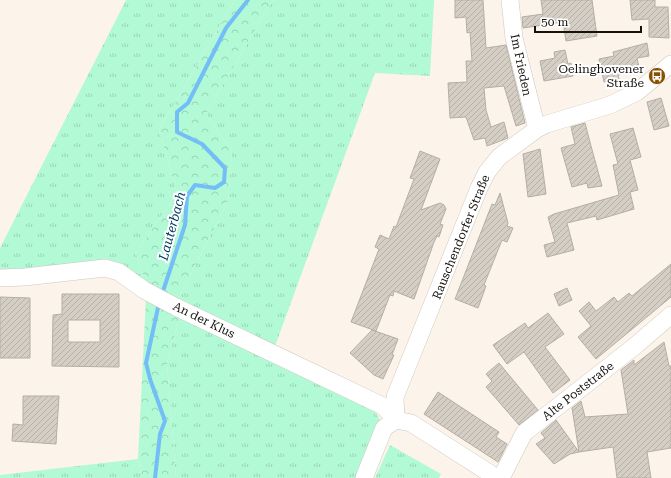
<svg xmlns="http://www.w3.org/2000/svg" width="671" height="478" font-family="'Roboto Serif',serif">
	<defs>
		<pattern id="grass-tufts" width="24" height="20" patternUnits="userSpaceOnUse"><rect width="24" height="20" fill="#b2f9d6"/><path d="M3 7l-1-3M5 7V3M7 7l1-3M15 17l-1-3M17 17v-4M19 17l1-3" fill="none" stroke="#98d4b6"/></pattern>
		<pattern id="forest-crowns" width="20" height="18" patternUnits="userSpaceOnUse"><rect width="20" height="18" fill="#b2f9d6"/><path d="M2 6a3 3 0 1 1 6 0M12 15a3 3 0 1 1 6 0" fill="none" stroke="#98d4b6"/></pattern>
		<pattern id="building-hatch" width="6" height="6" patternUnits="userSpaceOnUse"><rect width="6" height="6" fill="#d5cec5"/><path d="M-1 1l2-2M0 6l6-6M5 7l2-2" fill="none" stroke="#b6b0a8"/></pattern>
	</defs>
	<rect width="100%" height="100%" fill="#fcf4eb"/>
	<path fill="url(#grass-tufts)" d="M126 0H235L159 130 177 193 136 253 146 284 123 266 18 272 0 270V248Z
		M275 0H434L430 76 375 73 274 349 177 301 228 201 232 151 206 114 270 4Z
		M180 316 373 408 380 420 356 478H176L167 362Z
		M390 445 441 474 439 478H375Z
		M138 459 142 478H0V475Z"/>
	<path fill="url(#forest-crowns)" d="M235 0H275L270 4 206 114 232 151 228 201 177 301 146 284 136 253 177 193 159 130Z
		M146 297 180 316 167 362 176 478H142L138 459Z"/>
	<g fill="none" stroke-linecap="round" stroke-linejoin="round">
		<path stroke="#74bef8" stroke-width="4" d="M162 294 185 225 187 196 195 185 215 188 224 182 225 168 202 144 177 132V112L188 103 226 28 248 0
			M155 478 160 434 165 421 150 379 146 363 159 303"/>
	</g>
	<path fill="url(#building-hatch)" stroke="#b5aea5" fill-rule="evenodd" d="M455 0H483L486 48 506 45 525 123 516 126 504 86 484 88 486 110 491 127 504 122 508 138 487 146 485 138 474 140 466 117 450 118 448 83 467 82 466 61H472L470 32 467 33 466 17 455 18Z
		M541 0H592L597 36 566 41 563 22 523 28 522 17 543 14Z
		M630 0H655V7H668L669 38 649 37V19L632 20Z
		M647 43 649 56 637 58 639 67 632 68 633 72 618 75 619 79 604 82 599 59 614 56 613 52Z
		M565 50 568 64 571 63 573 76 544 81 540 61 555 58 554 52Z
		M661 98 669 126 654 130 647 102Z
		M585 123 591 146 602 186 588 188 587 183 572 187 561 148 575 144 571 127Z
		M633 128 641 157 630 160 638 190 630 192 634 209 597 220 596 216 567 223 574 250 547 257 544 245 555 242 548 217 554 214 619 195 613 165 618 164 610 134Z
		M540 149 546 194 528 197 523 154Z
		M420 151 440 159 421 210 440 203 444 205 446 209 440 224 443 225 439 237 437 236 434 242 414 299 394 291 393 296 390 295 376 331 351 322 379 249 375 247 380 235 389 239 394 226 396 227 414 179 410 178Z
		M500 193 508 223 507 226 513 228 507 242 502 240 484 285 486 286 478 308 455 299 492 204 495 205Z
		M671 264V297L596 359 578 337 591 326 579 311 589 302 596 311 614 297 618 302 629 293 632 296Z
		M567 288 572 300 559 306 554 294Z
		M62 294H119V367L52 366 53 315 62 314ZM68 320H100V342H68Z
		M0 297 30 298V358H0Z
		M548 313 564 334 545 347 570 380 553 393 524 352 507 364 493 345 525 323 528 328Z
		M372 330 398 339 392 355H394L383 379 374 375 350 353Z
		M664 342 669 366H671V448L647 452 651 478H617L613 447 579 452 572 408 581 401 585 417 628 414 621 370 634 360V365Z
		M499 363 538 410 519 425 486 387 492 381 486 374Z
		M438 392 499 432 496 437 507 444 498 462 424 414Z
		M23 396H59L56 444 12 441 13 424 23 425Z
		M556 420 579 452 570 454 554 464 536 444 545 438 541 433Z"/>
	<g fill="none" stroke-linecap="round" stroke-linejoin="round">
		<defs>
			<path id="minor" d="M510 0 514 38 537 129
				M0 278 25 277 105 268 119 272 144 290 176 307 383 406 396 420
				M396 420 395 397 479 188 487 172 499 157 537 129 547 124 610 105 637 92 671 64
				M396 420 411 423 497 478
				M364 478 384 428 396 420
				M501 478 524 433 635 346 671 315"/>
		</defs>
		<use href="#minor" stroke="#cec7bd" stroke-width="18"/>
		<use href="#minor" stroke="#fff" stroke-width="17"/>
	</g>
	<defs>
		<symbol id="bus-disc" viewBox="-11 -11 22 22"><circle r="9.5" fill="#895203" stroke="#fff"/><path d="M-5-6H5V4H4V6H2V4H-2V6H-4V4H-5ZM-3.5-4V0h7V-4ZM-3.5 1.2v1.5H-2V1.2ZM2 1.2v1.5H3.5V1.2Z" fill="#fff"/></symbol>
	</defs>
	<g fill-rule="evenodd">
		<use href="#bus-disc" x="647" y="66" width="20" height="20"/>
	</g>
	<g text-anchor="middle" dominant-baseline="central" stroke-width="4" stroke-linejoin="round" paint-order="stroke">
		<g font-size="12" fill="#14110e" stroke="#fff">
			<text transform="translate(521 65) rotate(78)">Im Frieden</text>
			<text transform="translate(461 237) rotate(-68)">Rauschendorfer Straße</text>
			<text transform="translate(204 320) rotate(26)">An der Klus</text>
			<text transform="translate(578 391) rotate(-38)">Alte Poststraße</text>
		</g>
		<g font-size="12" fill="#14110e" stroke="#fff" text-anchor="end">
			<text x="644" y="69">Oelinghovener<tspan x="644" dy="14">Straße</tspan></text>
		</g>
		<g font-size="13" font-style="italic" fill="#003c61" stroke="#fff">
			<text transform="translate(172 226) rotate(-75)">Lauterbach</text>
		</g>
	</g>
	<path d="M535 26v6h106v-6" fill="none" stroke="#14110e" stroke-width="2"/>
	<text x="541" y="26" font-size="12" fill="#14110e" stroke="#ffffff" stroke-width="3" paint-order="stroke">50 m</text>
</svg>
